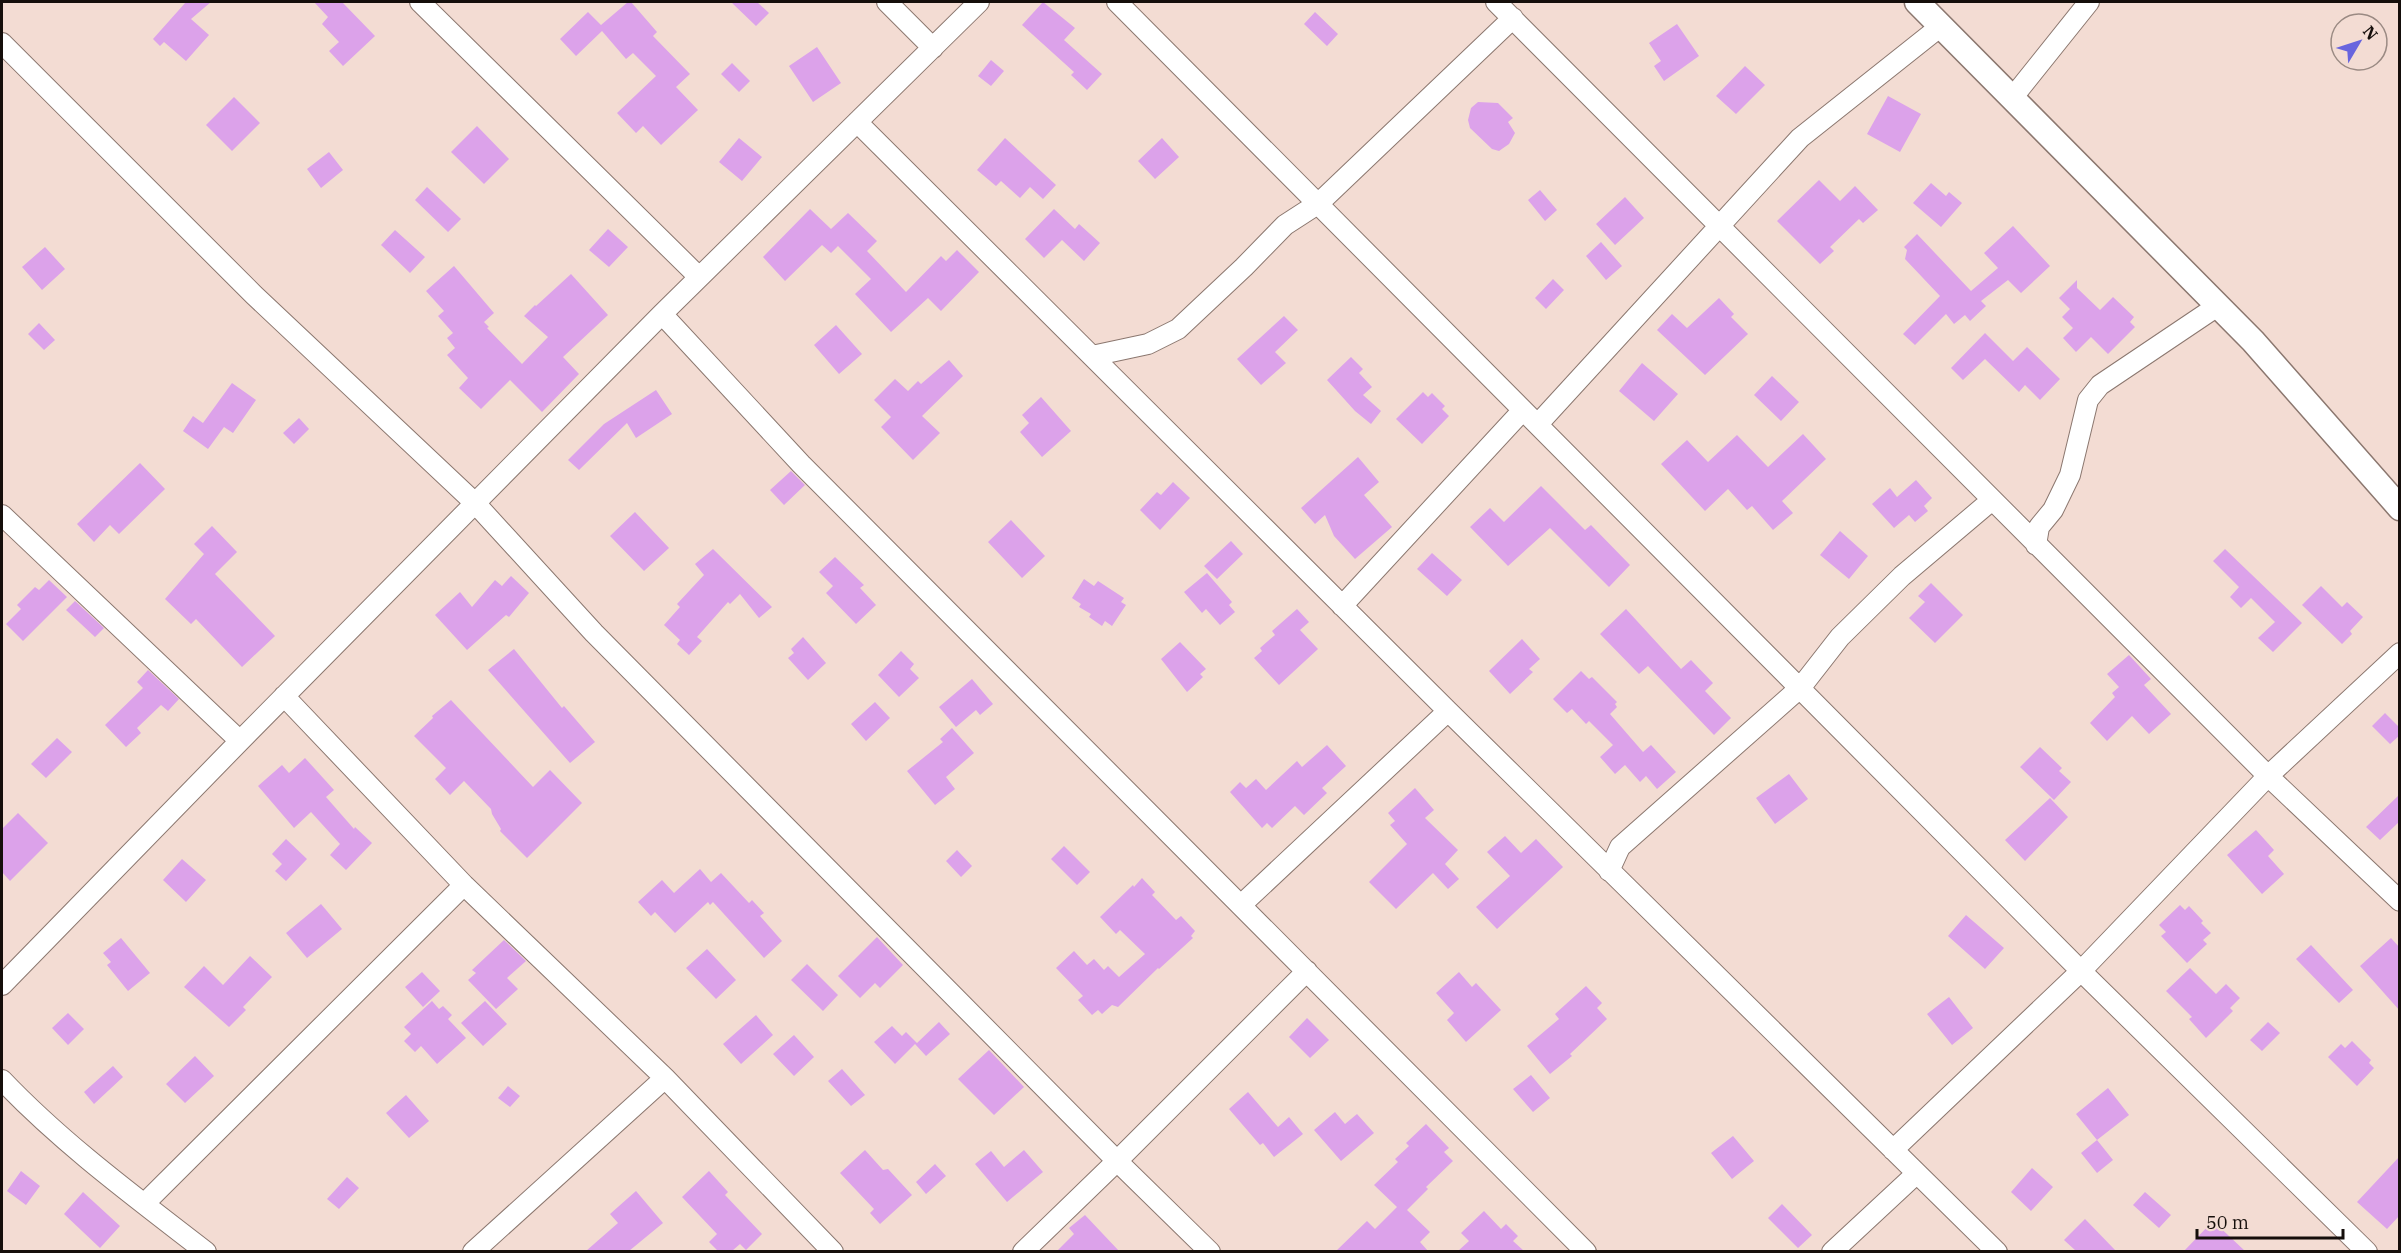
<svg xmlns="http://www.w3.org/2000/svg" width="2401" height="1253" font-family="'IBM Plex Serif',serif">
	<rect width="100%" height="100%" fill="#f3dcd3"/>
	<path fill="#dca2ea" d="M186 2H211L191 19 209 35 186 61 164 42 160 46 153 39Z
		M314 2H342L375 36 343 66 329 51 339 42 322 24 328 17Z
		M628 2H631L657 32 653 36 690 74 676 87 698 110 661 145 643 126 636 133 617 113 656 76 633 53 626 59 602 31 576 56 560 39 588 12 601 25Z
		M731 2H757L769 13 756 26Z
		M1043 2 1075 28 1064 40 1102 74 1087 90 1071 75 1074 72 1022 25Z
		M1315 12 1338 34 1327 46 1304 24Z
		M1677 24 1699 56 1664 81 1654 66 1661 61 1649 43Z
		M817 47 841 83 813 102 789 66Z
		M991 60 1004 71 991 86 978 76Z
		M732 63 750 81 739 92 721 74Z
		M1745 66 1765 85 1736 114 1716 96Z
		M1888 96 1921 114 1900 152 1867 134Z
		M234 97 260 123 232 151 206 125Z
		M1478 102 1498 103 1513 118 1508 122 1515 133 1509 144 1499 151 1492 149 1470 128 1468 120 1471 108Z
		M477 126 509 159 484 184 451 152Z
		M739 138 762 157 742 181 719 162Z
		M1005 138 1056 185 1043 199 1030 187 1020 198 1001 181 996 186 977 170Z
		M1162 138 1179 157 1155 179 1138 161Z
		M329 152 343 170 321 188 307 169Z
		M1819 180 1840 201 1855 186 1878 210 1863 223 1859 219 1830 247 1834 251 1820 264 1777 221Z
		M1931 183 1946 196 1949 192 1962 203 1941 227 1913 203Z
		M427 187 461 219 448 232 415 200Z
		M1540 190 1557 210 1545 221 1528 200Z
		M1625 197 1644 218 1615 245 1596 224Z
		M810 209 831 229 848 213 877 241 867 251 906 292 941 256 946 261 957 250 979 272 941 311 928 298 891 332 855 294 871 279 838 246 831 253 822 245 785 281 763 257Z
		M1054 209 1075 229 1079 224 1100 243 1084 261 1062 240 1044 258 1025 239Z
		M2013 226 2050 266 2021 293 2008 280 1981 301 1986 306 1970 321 1965 315 1954 324 1946 314 1915 345 1903 334 1940 296 1905 259 1907 250 1904 247 1917 234 1971 291 1998 268 1984 253Z
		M608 229 628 247 609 267 589 250Z
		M395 230 425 257 410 273 381 245Z
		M1601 242 1622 266 1606 280 1586 256Z
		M45 247 65 269 42 290 22 267Z
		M454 266 494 313 484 322 489 327 487 328 522 364 548 337 524 316 535 305 536 306 571 274 608 315 563 357 579 374 542 412 510 380 481 409 459 388 468 378 447 355 455 348 447 338 453 333 438 316 444 311 426 291Z
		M1553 279 1564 290 1546 309 1535 298Z
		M2077 280V288L2100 310 2113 297 2134 317 2130 322 2135 327 2108 354 2091 337 2076 352 2063 338 2073 328 2062 317 2070 309 2059 298Z
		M1719 298 1734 314 1731 317 1748 334 1705 375 1657 330 1672 314 1687 328Z
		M1284 316 1298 330 1275 352 1286 363 1261 385 1237 359Z
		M39 323 55 340 44 350 28 334Z
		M836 325 862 354 839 374 814 345Z
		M1985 333 2013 361 2027 347 2060 379 2040 400 2025 385 2019 392 1985 359 1963 380 1951 368Z
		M1351 357 1363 369 1359 373 1372 387 1363 395 1381 411 1371 424 1355 411 1327 380Z
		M949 360 963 376 922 416 940 433 913 460 881 427 891 417 874 400 895 379 908 391 918 381 921 384Z
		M1642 363 1678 394 1654 421 1619 391Z
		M1772 376 1799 402 1781 421 1754 395Z
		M232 383 256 400 233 433 224 427 208 449 183 431 193 416 203 423Z
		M656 390 672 414 636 438 627 423 579 470 568 460 604 424Z
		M1423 392 1428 397 1432 393 1445 406 1442 409 1449 416 1422 444 1396 419Z
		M1041 397 1071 431 1042 457 1020 432 1029 423 1022 415Z
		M299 418 309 429 294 444 283 433Z
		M1803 434 1826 459 1782 501 1793 513 1773 530 1752 506 1747 510 1728 489 1705 511 1661 464 1687 440 1708 462 1737 435 1768 467Z
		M1358 457 1379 482 1364 495 1392 527 1355 559 1334 536 1325 515 1315 524 1301 508Z
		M140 463 165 489 119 534 110 525 94 542 77 524Z
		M791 471 805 485 784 505 770 490Z
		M1916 480 1932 498 1924 506 1928 511 1915 522 1909 515 1894 528 1872 504 1890 488 1897 497Z
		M1173 482 1190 498 1160 530 1140 510 1157 492 1161 495Z
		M1541 486 1585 530 1591 525 1630 565 1609 587 1550 528 1508 566 1470 527 1490 508 1504 522Z
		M635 512 669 548 644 571 610 536Z
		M1011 520 1045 556 1022 578 988 542Z
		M212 526 237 552 215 574 275 636 242 667 196 619 191 624 165 599 204 554 194 544Z
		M1840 531 1868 556 1849 579 1820 555Z
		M1231 541 1243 554 1217 579 1204 566Z
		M713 549 772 607 759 618 740 594 730 604 728 602 697 637 702 641 689 655 677 644 680 640 664 625 680 607 677 604 704 575 695 564Z
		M2225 549 2302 623 2273 652 2258 638 2275 622 2251 598 2241 608 2230 597 2239 587 2213 561Z
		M1432 553 1462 580 1447 596 1417 569Z
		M835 557 864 585 860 588 876 605 856 624 826 593 833 586 819 572Z
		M1207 573 1232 602 1229 605 1235 612 1220 625 1206 609 1202 613 1184 592Z
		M511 576 529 593 509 617 506 615 467 650 435 615 460 592 472 607 495 580 502 586Z
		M1084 579 1094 586 1098 581 1124 598 1121 602 1126 605 1112 626 1105 621 1102 626 1089 617 1091 614 1079 607 1081 604 1072 598Z
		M49 580 67 597 23 641 6 624 21 609 17 605 35 587 39 590Z
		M1931 583 1963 615 1935 643 1909 618 1925 602 1918 596Z
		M2321 586 2342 607 2347 602 2363 617 2350 631 2352 634 2342 644 2302 605Z
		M75 601 104 628 95 637 66 610Z
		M1297 609 1309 622 1300 630 1318 649 1279 685 1254 658 1262 651 1260 648 1275 635 1272 631Z
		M1626 609 1681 669 1691 660 1713 683 1705 691 1731 718 1714 735 1648 666 1639 674 1600 634Z
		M803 637 826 663 808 680 788 658 794 653 791 649Z
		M1522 639 1540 659 1529 669 1533 672 1510 694 1489 671Z
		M1180 642 1206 669 1200 674 1203 677 1187 692 1161 659Z
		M514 649 562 708 564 706 595 742 570 763 488 670Z
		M901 651 914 664 910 669 919 678 899 697 878 675Z
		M2129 655 2151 679 2144 685 2171 714 2149 734 2132 716 2107 741 2090 723 2115 697 2112 693 2119 687 2107 674Z
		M148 670 179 699 168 711 161 705 137 728 141 733 126 747 105 725 143 688 137 682Z
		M1581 671 1589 679 1592 677 1617 702 1615 704 1617 707 1610 714 1643 752 1651 745 1676 772 1657 789 1646 776 1640 782 1625 765 1615 774 1600 757 1613 745 1589 721 1586 724 1572 709 1567 713 1553 699Z
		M972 679 993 704 980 715 976 710 956 727 939 707Z
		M451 700 533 787 550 770 582 803 527 858 500 831 501 829 492 814 491 809 464 781 450 795 435 779 446 768 414 736 433 718 432 716Z
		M875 702 890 718 866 741 851 724Z
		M2385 713 2400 728V735L2390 744 2372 726Z
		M952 728 974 753 946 777 955 789 935 805 907 771 943 742 940 739Z
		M57 738 72 752 46 778 31 764Z
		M1327 745 1346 766 1322 788 1327 793 1304 815 1295 806 1272 828 1267 823 1262 828 1230 792 1240 782 1246 788 1256 779 1266 790 1297 761 1302 767Z
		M2040 747 2062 768 2059 771 2071 782 2054 800 2020 767Z
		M305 758 334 790 326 797 354 829 355 827 372 843 346 870 330 855 340 844 311 812 294 828 258 786 282 765 289 773Z
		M1789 774 1808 799 1775 824 1756 798Z
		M1415 788 1434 810 1425 818 1458 850 1445 864 1459 879 1448 889 1433 873 1396 909 1369 882 1407 844 1390 825 1395 821 1388 813Z
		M2400 794V821L2380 840 2366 827Z
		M2050 798 2068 817 2025 861 2005 840Z
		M18 813 48 843 10 881 2 872V829Z
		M2256 830 2274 850 2268 856 2284 874 2262 894 2227 855Z
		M1505 836 1521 853 1536 839 1563 867 1497 929 1476 907 1510 876 1487 852Z
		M286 839 307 859 286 881 275 871 282 864 272 854Z
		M1064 846 1090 872 1077 885 1051 859Z
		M957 850 972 866 961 877 946 861Z
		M182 859 206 880 186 902 163 880Z
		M700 869 711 882 721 873 749 903 752 900 764 913 760 916 782 941 764 958 713 902 710 905 708 902 675 933 655 912 651 916 638 902 662 880 674 893Z
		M1142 878 1155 892 1152 895 1176 920 1181 916 1195 931 1191 936 1193 938 1159 969 1158 968 1118 1007 1112 1005 1102 1014 1098 1010 1092 1015 1078 1000 1083 996 1056 968 1074 951 1087 965 1094 959 1104 970 1108 966 1119 977 1145 954 1120 930 1116 934 1100 917 1133 885 1134 887Z
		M321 904 342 929 307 958 286 933Z
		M2180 905 2185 910 2189 906 2203 921 2201 923 2211 933 2203 940 2207 944 2187 963 2161 936 2166 932 2159 925Z
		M1966 915 2004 948 1985 969 1948 936Z
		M877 937 903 965 880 988 875 983 860 998 838 976Z
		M121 938 150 973 128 991 107 965 111 962 103 953Z
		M2391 938 2400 948V1011L2360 966Z
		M504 940 526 961 507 978 518 989 496 1009 468 980 476 973 472 970Z
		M2311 945 2353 990 2339 1003 2296 959Z
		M707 949 736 980 716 999 686 968Z
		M250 956 272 977 243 1007 246 1010 229 1027 184 987 204 966 223 985Z
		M807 964 838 995 823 1011 791 980Z
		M2190 968 2216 994 2226 984 2240 998 2230 1008 2233 1011 2206 1038 2189 1019 2192 1017 2166 991Z
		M422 972 440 991 423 1007 405 987Z
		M1459 972 1472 987 1476 983 1501 1010 1466 1042 1447 1020 1454 1013 1436 993Z
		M1586 986 1602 1003 1597 1008 1607 1019 1570 1054 1572 1056 1550 1074 1527 1046 1559 1019 1555 1014Z
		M1949 997 1973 1028 1952 1045 1927 1014Z
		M432 1001 439 1009 443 1006 452 1015 448 1019 466 1038 437 1064 421 1046 415 1052 404 1041 411 1034 404 1027Z
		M485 1001 507 1024 483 1046 461 1023Z
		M68 1013 84 1029 68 1045 52 1028Z
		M756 1015 773 1035 741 1064 723 1044Z
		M1307 1018 1329 1040 1310 1058 1289 1037Z
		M939 1022 950 1034 926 1056 915 1044 895 1064 874 1042 892 1026 902 1036 906 1032 917 1043Z
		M2268 1022 2280 1033 2262 1051 2250 1040Z
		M794 1035 814 1057 794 1076 773 1054Z
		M2352 1041 2371 1060 2369 1063 2374 1068 2357 1086 2328 1057 2341 1044 2345 1048Z
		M989 1050 1024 1087 994 1115 958 1079Z
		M195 1056 214 1076 185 1103 166 1084Z
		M113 1066 123 1077 94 1104 84 1092Z
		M842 1069 865 1095 851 1106 828 1081Z
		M1531 1075 1550 1098 1533 1112 1513 1089Z
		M508 1086 520 1096 510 1107 498 1098Z
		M2108 1088 2129 1115 2097 1140 2076 1114Z
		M1248 1092 1278 1127 1289 1117 1303 1134 1274 1157 1263 1143 1260 1145 1229 1109Z
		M406 1095 429 1121 409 1138 386 1113Z
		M1335 1112 1345 1124 1357 1114 1374 1133 1341 1161 1314 1130Z
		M1426 1124 1449 1148 1444 1152 1453 1161 1426 1187 1428 1189 1407 1210 1430 1232 1420 1242 1428 1251H1336L1367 1221 1375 1229 1397 1207 1374 1185 1398 1162 1395 1159 1409 1146 1406 1143Z
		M1733 1136 1754 1161 1732 1179 1711 1153Z
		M2097 1140 2113 1160 2097 1173 2081 1153Z
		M865 1150 883 1170 888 1169 912 1195 880 1224 870 1213 874 1209 840 1173Z
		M1024 1150 1043 1172 1007 1202 975 1164 991 1151 1004 1167Z
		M2400 1156V1215L2387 1229 2357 1202Z
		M935 1164 946 1176 926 1194 916 1182Z
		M2032 1168 2053 1187 2031 1211 2011 1192Z
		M21 1171 40 1186 26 1205 7 1191Z
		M709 1171 728 1192 725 1195 762 1234 746 1250 740 1244 732 1251H718L709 1242 717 1234 682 1197Z
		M347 1177 359 1188 339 1209 327 1199Z
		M636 1191 663 1223 629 1251H586L618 1223 610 1214Z
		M83 1192 120 1226 100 1248 64 1214Z
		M2145 1192 2171 1215 2159 1228 2133 1205Z
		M1782 1204 1812 1235 1798 1248 1768 1218Z
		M1484 1211 1501 1229 1506 1224 1518 1236 1513 1241 1524 1251H1458L1469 1241 1461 1233Z
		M1085 1215 1119 1251H1057L1074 1234 1069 1228Z
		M2085 1219 2116 1251H2076L2064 1240Z
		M2213 1221 2245 1251H2184Z"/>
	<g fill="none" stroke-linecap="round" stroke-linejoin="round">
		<defs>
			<path id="minor" d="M420 2 699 277
				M887 2 933 48
				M1117 2 2081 971 2367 1252
				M1496 2 2268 776 2400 901
				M2 43 254 295 475 503 594 633 1117 1161 1210 1252
				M2013 97 2089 2
				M857 122 1448 711 1997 1252
				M662 314 801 464 1586 1252
				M1092 356 1148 344 1178 329 1244 267 1285 225 1319 203 1513 18
				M1538 424 1800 138 1941 26
				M2 515 240 741
				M2036 545 2039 527 2053 510 2070 475 2088 400 2100 385 2219 305
				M1342 606 1523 410
				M284 696 464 885 665 1078 833 1252
				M1609 871 1620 847 1801 687 1840 637 1902 576 1992 500
				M1241 905 1448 711
				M2 985 240 741 662 314 979 2
				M2 1080C63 1144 135 1197 206 1252
				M1893 1150 2081 971 2268 776 2400 653
				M144 1204 464 885
				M473 1252 665 1078
				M1023 1252 1117 1161 1307 971
				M1832 1252 1916 1174"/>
			<path id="tertiary" d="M1917 2 2253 341 2400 508"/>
		</defs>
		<use href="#minor" stroke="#8b776f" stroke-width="22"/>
		<use href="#tertiary" stroke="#8b776f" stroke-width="27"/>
		<use href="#minor" stroke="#fff" stroke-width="20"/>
		<use href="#tertiary" stroke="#fff" stroke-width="24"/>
	</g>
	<rect width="2401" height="1253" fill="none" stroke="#150e0b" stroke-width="6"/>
	<g transform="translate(2359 42) rotate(51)"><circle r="28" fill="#f3dcd3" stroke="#9a8a83" stroke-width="1.5"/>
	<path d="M0-4.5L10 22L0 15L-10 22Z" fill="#6865de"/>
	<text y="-9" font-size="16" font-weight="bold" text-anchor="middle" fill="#150e0b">N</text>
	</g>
	<path d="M2197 1229v9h146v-9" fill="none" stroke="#150e0b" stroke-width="3"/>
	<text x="2206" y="1229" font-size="18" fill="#150e0b" stroke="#f3dcd3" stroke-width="4.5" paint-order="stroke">50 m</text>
</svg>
